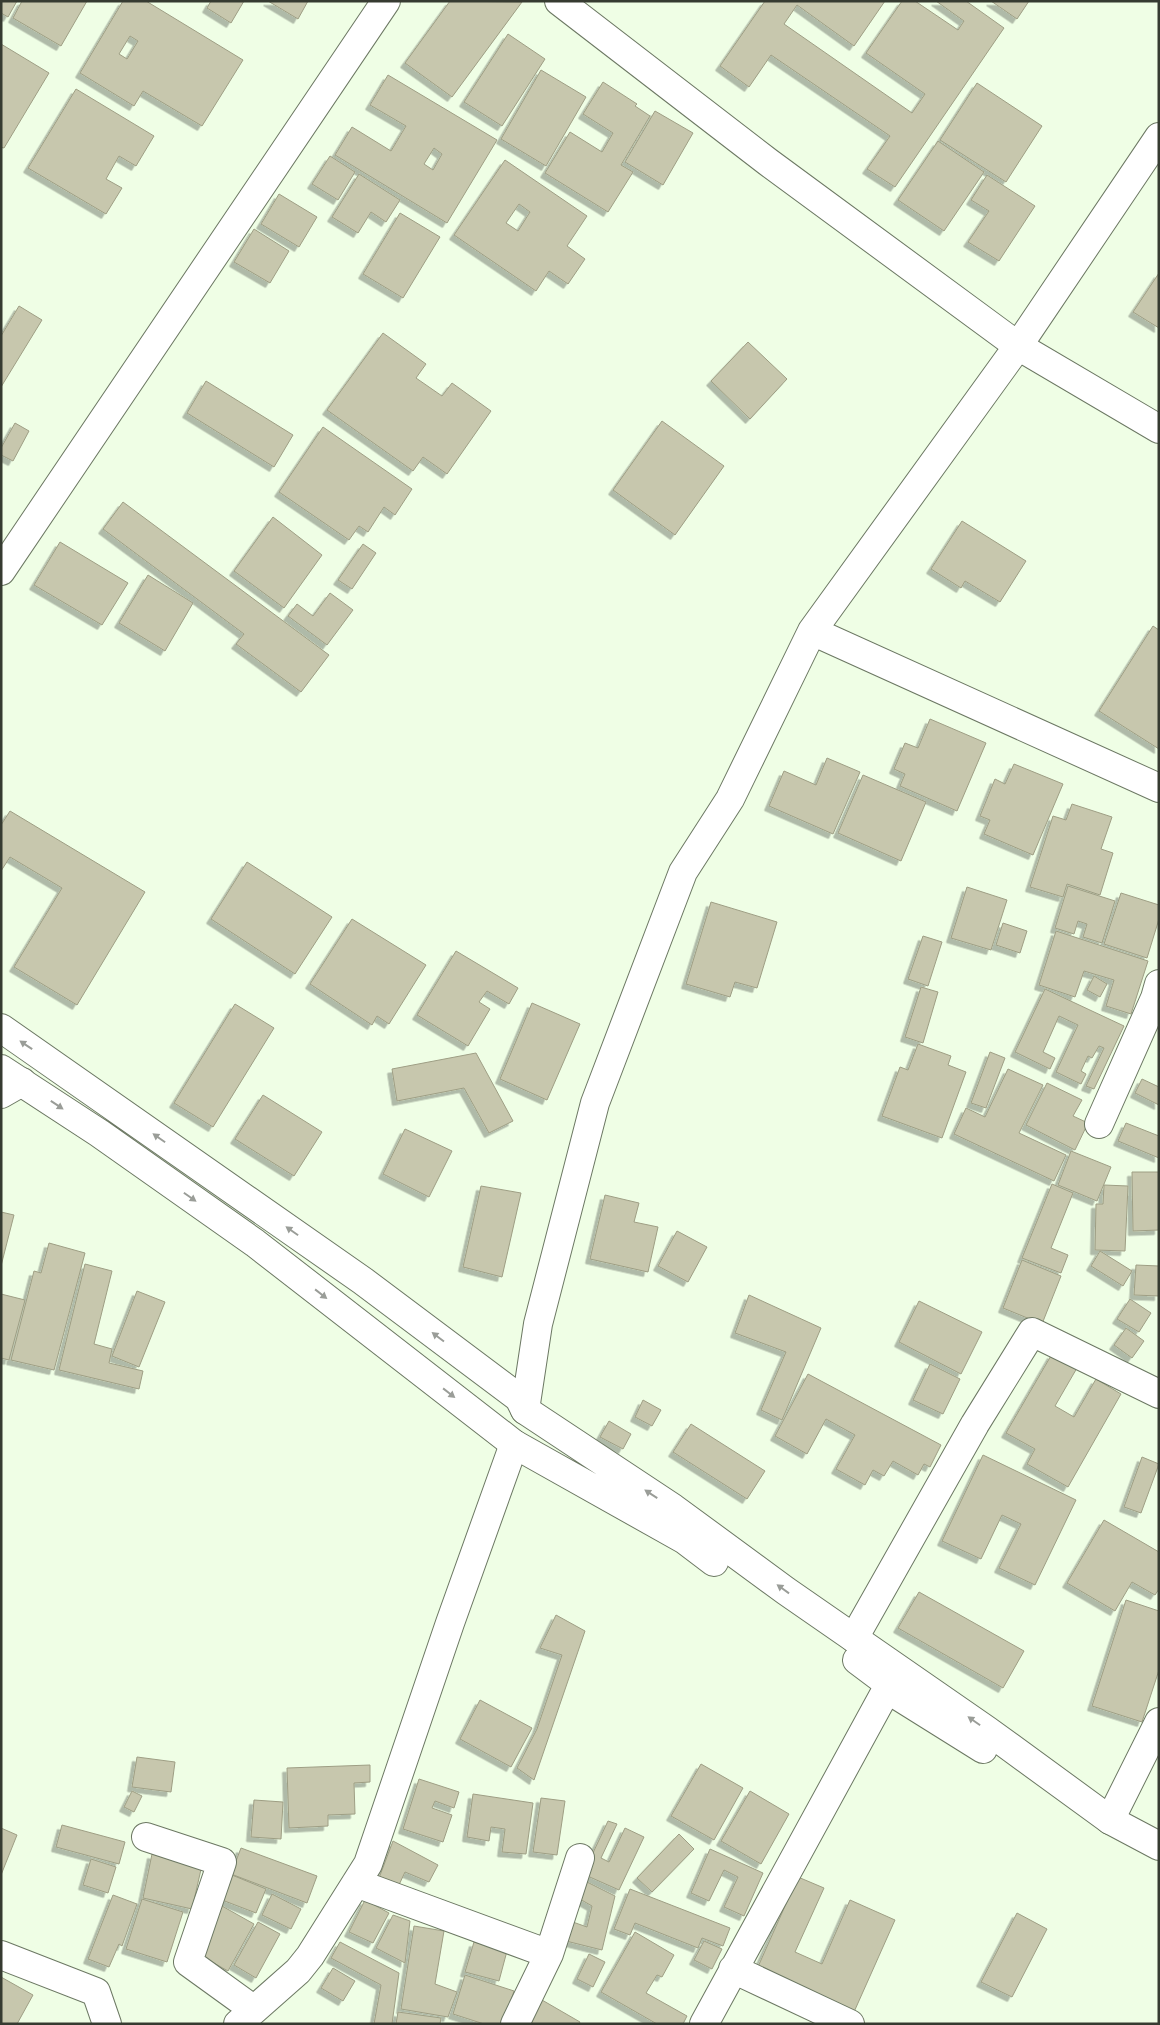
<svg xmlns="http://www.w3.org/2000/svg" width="1160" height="2025" font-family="Montserrat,sans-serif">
	<defs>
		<filter id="shadow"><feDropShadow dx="-4.5" dy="4.5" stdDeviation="0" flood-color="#0004"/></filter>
	</defs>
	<rect width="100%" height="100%" fill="#effee5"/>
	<path fill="#c7c7ad" stroke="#9e9e84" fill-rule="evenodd" filter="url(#shadow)" d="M1 1H17L8 17 1 13Z
		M22 1H87L61 46 13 18Z
		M123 1H146L243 60 202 126 143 91 134 106 80 73ZM130 36 138 41 127 59 119 54Z
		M211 1H244L231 23 207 8Z
		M268 1H308L298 19Z
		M450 1 522 2 452 97 405 63Z
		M765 1H885L854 46 797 5 784 24 912 113 925 94 866 53 902 1H915L958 30 964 21 936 1H966L1004 28 895 187 867 169 890 136 771 55 749 87 720 66Z
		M991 1H1029L1017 19Z
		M508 34 545 59 502 126 464 102Z
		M1 44 49 73 4 148 1 147Z
		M541 70 586 97 546 166 501 139Z
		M388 75 497 140 447 223 335 155 352 127 391 151 406 126 370 105ZM434 148 442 154 433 170 424 164Z
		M603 82 637 104 635 106 650 116 621 165 633 172 608 212 545 173 570 132 602 152 613 133 583 114Z
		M977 83 1042 126 1006 182 940 140Z
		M76 89 154 136 136 166 119 156 106 179 122 188 106 214 28 168Z
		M655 111 693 133 663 185 625 162Z
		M938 141 984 172 944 231 898 200Z
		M330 156 355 172 338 200 312 184Z
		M505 160 587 216 567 246 585 259 568 284 549 271 536 291 454 235ZM519 204 530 212 518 231 506 223Z
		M359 174 400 200 386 222 371 212 358 233 332 217Z
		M987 175 1035 206 999 261 968 242 989 211 971 200Z
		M279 194 317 217 299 247 261 224Z
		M400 213 440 237 403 298 363 274Z
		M254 229 289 251 270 283 234 262Z
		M1159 273V328L1133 312Z
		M19 306 42 320 1 387V336Z
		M383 333 426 364 416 378 442 396 452 383 491 411 447 474 423 457 413 471 327 410Z
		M748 342 787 379 750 419 711 381Z
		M206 381 293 435 274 467 187 413Z
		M662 421 724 466 675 535 613 490Z
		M15 423 29 431 13 461 1 455V448Z
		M323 427 412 489 395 515 384 507 368 532 359 526 349 540 279 492Z
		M123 502 329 655 301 692 236 644 244 634 103 529Z
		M273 517 322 555 284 608 234 571Z
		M962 521 1026 561 1000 602 965 581 961 588 931 569Z
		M60 542 128 583 102 625 34 585Z
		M363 544 376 553 352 589 338 580Z
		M148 575 193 603 165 651 119 623Z
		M330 593 353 610 327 645 288 616 297 604 313 616Z
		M1153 626 1159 630V749L1099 711Z
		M930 719 986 743 957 811 900 786 905 774 894 769 905 743 918 748Z
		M827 758 860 772 833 834 769 806 784 771 816 785Z
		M1014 764 1063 784 1033 855 984 834 990 820 980 816 995 779 1005 784Z
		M863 775 926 802 901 861 838 833Z
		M1072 804 1112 817 1101 849 1113 853 1100 895 1067 884 1063 897 1030 887 1053 816 1066 820Z
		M10 811 145 892 77 1005 14 967 62 888 10 857 1 871V825Z
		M247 862 332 917 295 974 211 919Z
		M1068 886 1115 901 1102 943 1083 937 1087 924 1078 921 1074 934 1055 928Z
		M967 887 1007 900 991 950 951 938Z
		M1121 893 1159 905V919L1147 958 1104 944Z
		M711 902 777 922 757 988 735 982 730 997 686 984Z
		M352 919 426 965 389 1024 377 1016 372 1025 310 984Z
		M1003 923 1027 931 1020 953 996 945Z
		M1056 931 1148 961 1131 1014 1106 1006 1114 980 1084 971 1075 997 1039 985Z
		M923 936 942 942 928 986 908 979Z
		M456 951 518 988 509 1004 487 991 479 1002 490 1009 468 1046 417 1015Z
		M1094 976 1107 984 1100 997 1087 990Z
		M921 987 938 992 923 1043 905 1037Z
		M1045 989 1124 1026 1094 1089 1086 1086 1104 1048 1099 1046 1092 1058 1088 1056 1081 1071 1086 1074 1081 1084 1056 1072 1078 1025 1059 1016 1043 1052 1055 1058 1050 1069 1015 1052Z
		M532 1003 580 1024 547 1100 500 1079Z
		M235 1004 274 1028 213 1127 174 1103Z
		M918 1044 951 1056 948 1065 966 1072 942 1138 882 1116 900 1067 908 1070Z
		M990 1052 1005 1058 986 1108 971 1103Z
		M476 1053 513 1121 489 1133 464 1088 397 1101 392 1069Z
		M1008 1069 1043 1085 1019 1133 1066 1155 1054 1181 954 1134 966 1108 985 1117Z
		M1142 1079 1159 1087V1105L1135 1093Z
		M1047 1083 1082 1100 1073 1116 1088 1123 1075 1150 1026 1125Z
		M263 1095 322 1132 294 1176 235 1139Z
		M1126 1123 1159 1136V1158L1118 1141Z
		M405 1129 452 1151 429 1197 383 1174Z
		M1071 1151 1111 1167 1097 1201 1058 1185Z
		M1132 1172H1159V1230L1133 1231Z
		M1052 1184 1073 1193 1051 1248 1068 1255 1061 1273 1022 1258Z
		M1104 1185 1128 1186 1125 1251 1095 1250 1096 1204H1103Z
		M481 1186 521 1193 502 1277 463 1267Z
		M605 1195 639 1203 634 1222 658 1227 648 1272 590 1259Z
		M1 1212 14 1215 1 1266Z
		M677 1231 707 1247 688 1282 658 1266Z
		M49 1243 85 1253 54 1370 11 1360 34 1271 41 1273Z
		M1100 1251 1132 1271 1123 1286 1091 1266Z
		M1022 1260 1061 1276 1042 1324 1003 1308Z
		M85 1264 112 1271 94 1344 112 1349 109 1363 143 1371 139 1389 59 1370Z
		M1136 1265 1159 1266V1296L1134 1295Z
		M137 1291 165 1302 139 1367 112 1356Z
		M1 1294 25 1300 9 1360 1 1358Z
		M749 1295 821 1328 782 1420 761 1410 786 1352 735 1333Z
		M1130 1299 1151 1313 1139 1332 1117 1319Z
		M919 1301 982 1332 961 1374 899 1342Z
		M1126 1328 1144 1341 1132 1358 1114 1345Z
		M1052 1354 1077 1368 1055 1406 1074 1417 1096 1379 1121 1394 1068 1487 1027 1464 1035 1449 1006 1433Z
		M930 1364 960 1379 943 1414 913 1400Z
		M808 1374 941 1445 930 1467 924 1464 918 1475 893 1461 884 1476 873 1470 865 1485 836 1469 855 1435 826 1419 807 1454 775 1436Z
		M643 1400 661 1410 652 1426 635 1417Z
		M609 1421 631 1434 623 1449 600 1437Z
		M691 1424 765 1471 747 1499 673 1452Z
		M983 1455 1076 1500 1035 1585 999 1568 1021 1524 1002 1515 981 1559 942 1541Z
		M1142 1457 1159 1464 1141 1513 1124 1507Z
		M1104 1520 1159 1552V1589L1155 1595 1132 1582 1115 1611 1067 1583Z
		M919 1592 1024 1651 1003 1688 898 1628Z
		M1126 1600 1159 1611V1670L1142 1722 1092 1706Z
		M556 1615 585 1631 534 1780 517 1768 537 1729 562 1655 540 1648Z
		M480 1700 532 1728 511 1767 460 1739Z
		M137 1757 175 1762 171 1792 132 1787Z
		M701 1764 743 1788 714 1840 671 1816Z
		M370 1765V1782L354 1783 355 1814 328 1815V1826L289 1828 287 1768Z
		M419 1779 459 1792 454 1808 435 1801 432 1808 452 1815 443 1842 403 1829Z
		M132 1791 142 1796 134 1812 124 1807Z
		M750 1791 789 1814 761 1864 721 1841Z
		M473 1794 533 1803 526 1854 502 1852 505 1829 491 1827 489 1841 467 1837Z
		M541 1798 565 1801 557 1855 533 1852Z
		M254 1800 283 1802 281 1839 251 1837Z
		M608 1821 617 1824 601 1858 609 1862 625 1828 644 1837 619 1890 583 1874Z
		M62 1825 125 1842 119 1864 56 1847Z
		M1 1828 17 1835 1 1875Z
		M679 1834 694 1849 652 1892 637 1878Z
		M393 1841 438 1865 429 1882 405 1872 398 1887 379 1878Z
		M241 1848 317 1876 307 1903 231 1874Z
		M710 1849 763 1873 744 1916 724 1907 738 1877 724 1870 709 1901 691 1893Z
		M152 1854 202 1865 192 1909 143 1898Z
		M91 1859 116 1867 108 1893 83 1885Z
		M232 1875 266 1889 256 1913 222 1900Z
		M798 1877 824 1888 795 1952 822 1964 850 1900 895 1920 854 2012 757 1969Z
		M583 1880 615 1896 602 1950 566 1941 570 1921 587 1927 592 1906 578 1898Z
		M630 1889 730 1928 723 1946 702 1938 698 1948 635 1923 630 1935 614 1929Z
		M272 1894 301 1909 291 1929 262 1915Z
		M113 1895 137 1904 122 1946 119 1944 109 1967 88 1959Z
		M142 1899 183 1912 167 1962 126 1949Z
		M365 1900 389 1913 373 1943 349 1932Z
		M222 1906 254 1924 228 1971 196 1953Z
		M1017 1913 1047 1929 1012 1997 981 1982Z
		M393 1915 410 1921 405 1963 376 1948Z
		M258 1922 280 1934 256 1978 234 1965Z
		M414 1926 444 1931 435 1984 457 1992 448 2017 401 2009Z
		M635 1932 674 1955 662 1977 657 1975 646 1993 687 2016 683 2024H657L601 1992Z
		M704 1941 722 1949 712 1969 694 1960Z
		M340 1942 399 1973 392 2024H374L381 1985 331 1958Z
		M474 1942 507 1951 499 1981 465 1972Z
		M589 1954 605 1962 593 1987 577 1979Z
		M333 1968 355 1981 343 2001 321 1988Z
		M465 1975 514 1991 503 2024H484L453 2014Z
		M1 1977 33 1995 17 2024H1Z
		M542 2000 580 2022 579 2024H529Z
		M398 2012 441 2018 440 2024H396Z"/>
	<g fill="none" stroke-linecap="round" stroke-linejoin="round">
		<defs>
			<path id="minor" d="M559 1 768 162 1018 346 1159 429
				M1 571 386 1
				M812 631 1159 788
				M1 1094 22 1082
				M1099 1124 1155 998 1159 984
				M525 1410 538 1324 595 1103 683 872 730 799 812 631 1018 346 1159 137
				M854 1638 975 1424 1032 1332 1159 1394
				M1110 1820 1159 1722
				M146 1837 222 1862 188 1962 253 2009
				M356 1883 549 1954
				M1 1955 96 1992 107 2024
				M733 1969 850 2024
				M238 2024 298 1971 310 1956 368 1864 450 1623 514 1444
				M515 2024 549 1954 580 1858
				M704 2024 887 1689"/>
			<path id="primary" d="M1 1028 363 1281 519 1398 525 1410 673 1508 786 1591 988 1731 1110 1820 1159 1846
				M1 1069 99 1133 255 1243 514 1444 685 1540 714 1562
				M857 1660 885 1681 887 1689 983 1749"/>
		</defs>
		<use href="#minor" stroke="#6c7863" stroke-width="30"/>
		<use href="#primary" stroke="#6c7863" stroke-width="30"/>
		<use href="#minor" stroke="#fff" stroke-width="28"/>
		<use href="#primary" stroke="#fff" stroke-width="28"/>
	</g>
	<defs><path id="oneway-solid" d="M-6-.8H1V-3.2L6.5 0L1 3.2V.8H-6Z" transform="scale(1.25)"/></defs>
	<g fill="#9a9d98">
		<use href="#oneway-solid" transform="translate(26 1045) rotate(-146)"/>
		<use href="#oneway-solid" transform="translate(57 1105) rotate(34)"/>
		<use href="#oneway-solid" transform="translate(159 1138) rotate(-145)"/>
		<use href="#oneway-solid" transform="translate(190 1197) rotate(35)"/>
		<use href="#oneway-solid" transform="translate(292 1231) rotate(-145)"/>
		<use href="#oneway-solid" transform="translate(321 1294) rotate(38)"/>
		<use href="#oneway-solid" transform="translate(438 1337) rotate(-143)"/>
		<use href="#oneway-solid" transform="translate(449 1393) rotate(38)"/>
		<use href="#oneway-solid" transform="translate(651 1494) rotate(-147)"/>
		<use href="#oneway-solid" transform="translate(783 1589) rotate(-144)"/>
		<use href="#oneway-solid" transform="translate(974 1721) rotate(-145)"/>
	</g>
	<rect width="1160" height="2025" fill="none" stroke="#363b31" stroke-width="5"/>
</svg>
